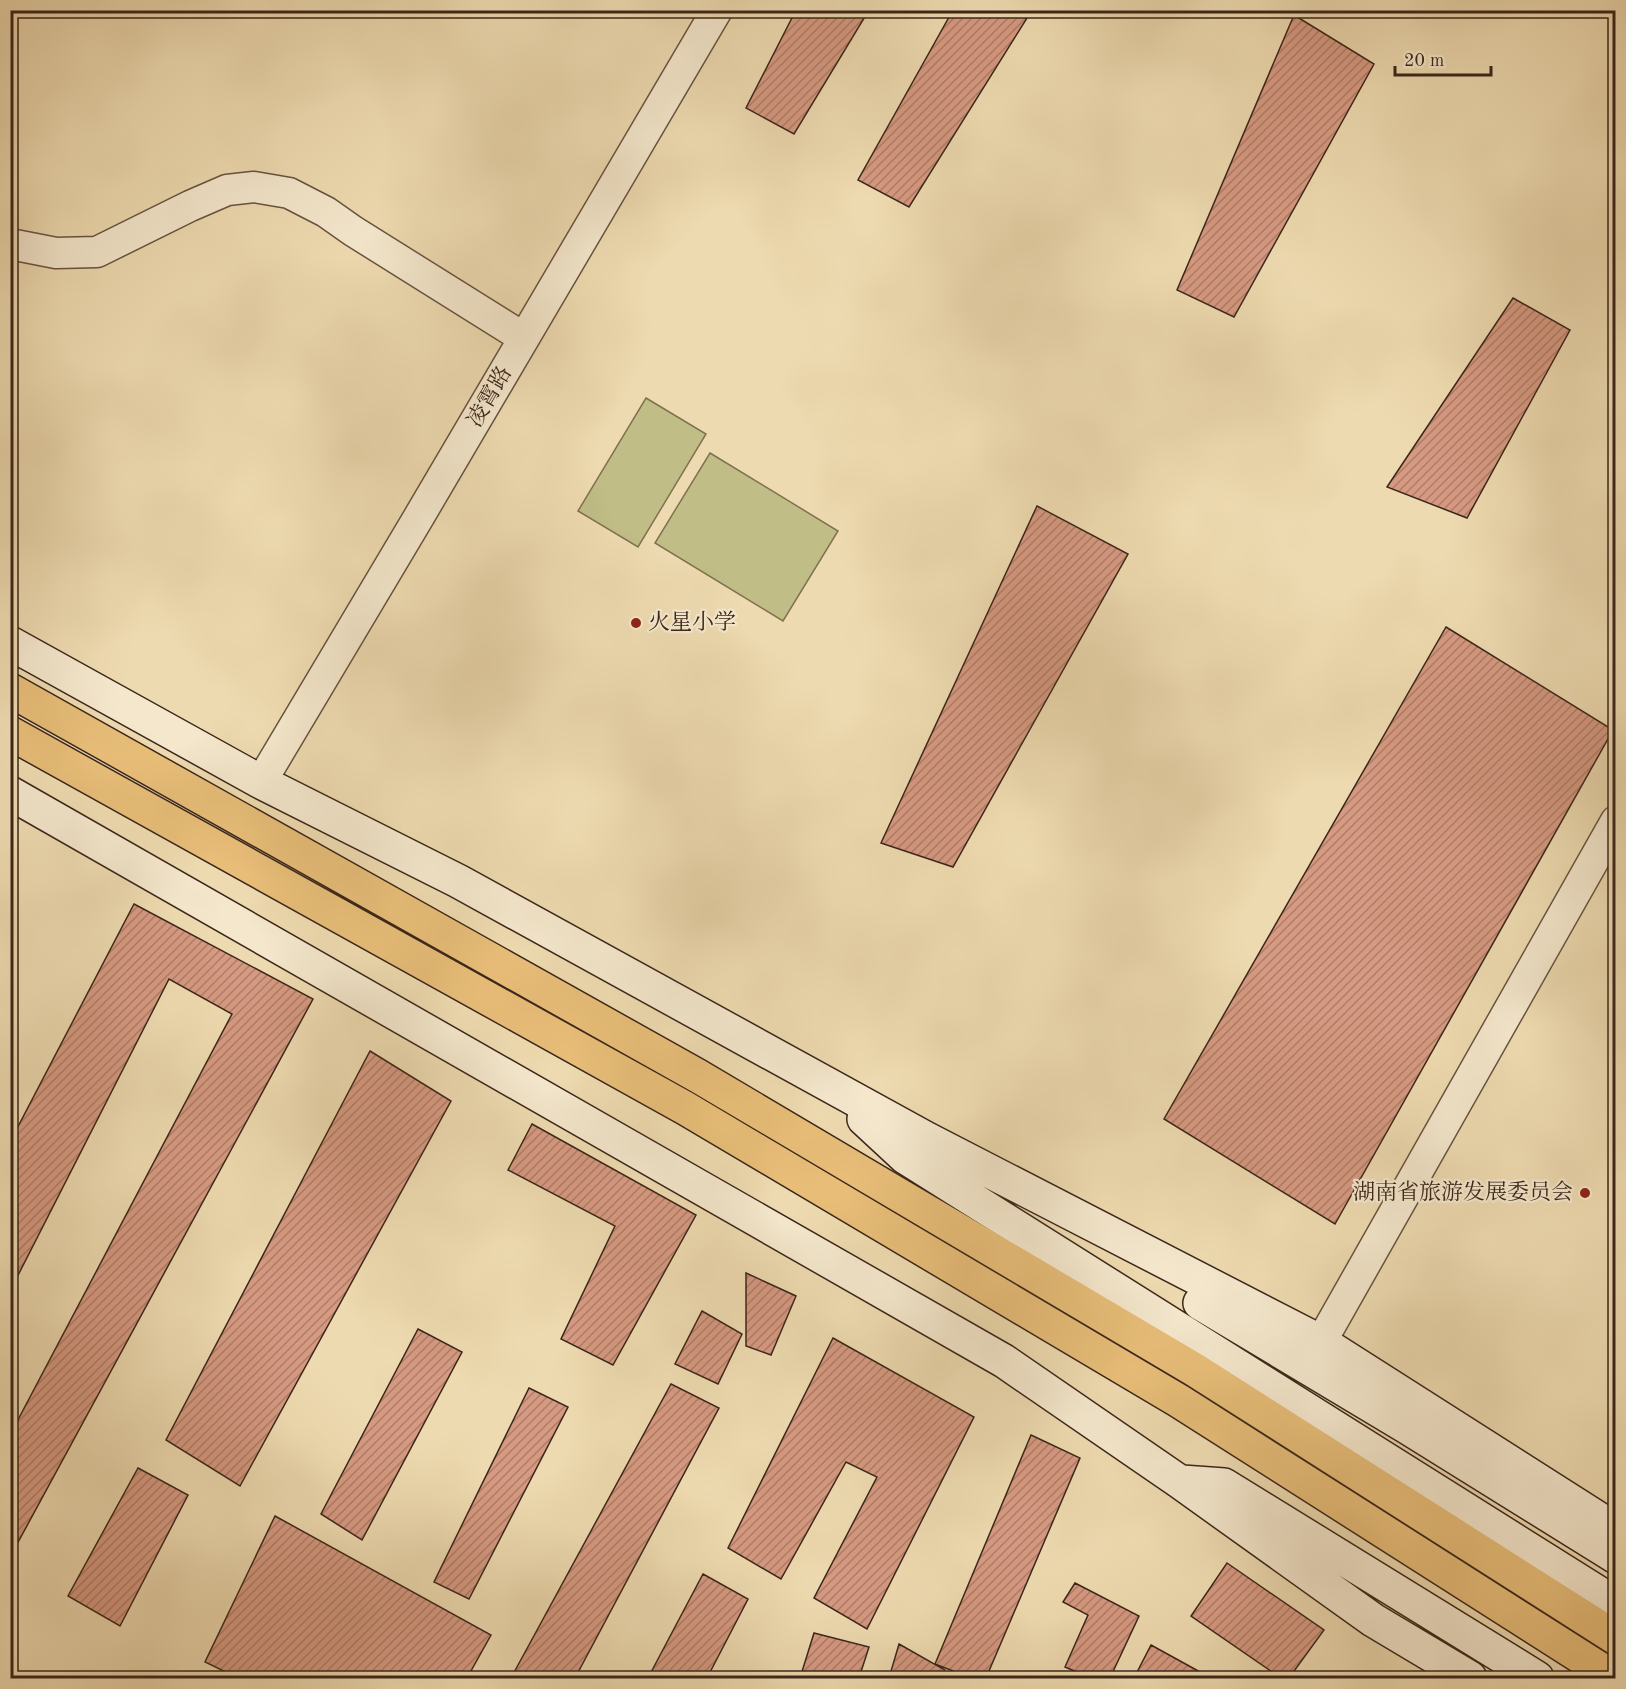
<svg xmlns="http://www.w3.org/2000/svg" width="1626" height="1689" font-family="'Old Standard TT','Noto Serif SC',serif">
	<defs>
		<pattern id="building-hatch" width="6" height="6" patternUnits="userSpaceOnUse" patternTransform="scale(1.5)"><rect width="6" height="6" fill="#d69981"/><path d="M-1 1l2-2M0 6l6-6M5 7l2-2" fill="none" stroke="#af7d69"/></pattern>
	</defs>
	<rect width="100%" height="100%" fill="#eedab0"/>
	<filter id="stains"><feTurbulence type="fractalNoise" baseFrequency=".00333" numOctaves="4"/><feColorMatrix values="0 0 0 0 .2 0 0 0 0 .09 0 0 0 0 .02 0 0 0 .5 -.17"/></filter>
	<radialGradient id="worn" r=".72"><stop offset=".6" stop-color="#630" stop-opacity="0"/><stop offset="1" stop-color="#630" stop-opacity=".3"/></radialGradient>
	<path fill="#c0bd86" stroke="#7e7250" stroke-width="1.5" d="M646 398 706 434 638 547 578 511Z
		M710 453 838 531 783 621 655 543Z"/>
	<path fill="url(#building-hatch)" stroke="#3b261a" stroke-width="1.5" d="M796 10H869L794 134 746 108Z
		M953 10H1032L909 207 858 180Z
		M1294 15 1374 64 1234 317 1177 290Z
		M1513 298 1570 330 1467 518 1387 487Z
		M1037 506 1128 554 953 867 881 843Z
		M1446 627 1613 730 1335 1224 1164 1119Z
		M134 904 313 999 10 1557V1435L232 1014 169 979 10 1291V1142Z
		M370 1051 451 1101 240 1486 166 1440Z
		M532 1124 696 1215 613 1365 561 1339 615 1226 508 1170Z
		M746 1273 796 1296 771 1355 746 1346Z
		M702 1311 742 1334 718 1384 675 1364Z
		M418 1329 462 1352 362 1540 321 1514Z
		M833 1338 974 1417 867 1629 814 1598 877 1477 846 1462 781 1579 728 1548Z
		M671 1384 719 1408 575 1678H511Z
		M529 1388 568 1407 469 1599 434 1582Z
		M1031 1435 1080 1458 986 1678H971L935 1664Z
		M138 1468 188 1495 120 1626 68 1596Z
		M275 1516 491 1635 467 1678H238L205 1662Z
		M1227 1563 1324 1630 1289 1678H1281L1191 1616Z
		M703 1574 748 1599 707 1678H648Z
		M1075 1583 1139 1616 1110 1678H1091L1065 1667 1088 1615 1063 1602Z
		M814 1633 869 1647 859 1678H800Z
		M899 1644 945 1670 943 1678H889Z
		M1151 1645 1211 1678H1134Z"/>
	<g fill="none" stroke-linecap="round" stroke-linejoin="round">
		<defs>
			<path id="street" d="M10 244 56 253 97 252 190 206 227 190 254 187 289 193 326 212 353 231 524 338
				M261 782 420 515 717 10
				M1321 1342 1616 821"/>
			<path id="secondary" d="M10 643 261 782 458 881 927 1139 1321 1342 1616 1530
				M10 793 1004 1361 1180 1482 1373 1620 1470 1678
				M864 1119 905 1157 1616 1604
				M1200 1303 1407 1427 1616 1557
				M1182 1482 1224 1485 1537 1678"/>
			<path id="highway" d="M10 690 698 1076 1195 1370 1616 1638
				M10 733 685 1108 1179 1401 1614 1678"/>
		</defs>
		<use href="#street" stroke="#685340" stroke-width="33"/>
		<use href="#secondary" stroke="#3b261a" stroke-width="36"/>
		<use href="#highway" stroke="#3b261a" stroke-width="36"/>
		<use href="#street" stroke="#f4e7cc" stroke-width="30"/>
		<use href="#secondary" stroke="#f4e7cc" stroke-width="33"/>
		<use href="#highway" stroke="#e7bd78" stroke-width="33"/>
	</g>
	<g fill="#8f2418" stroke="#f4e7cc" stroke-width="2">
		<circle cx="636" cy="623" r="6"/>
		<circle cx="1585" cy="1193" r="6"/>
	</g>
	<g text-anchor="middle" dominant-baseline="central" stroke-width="4.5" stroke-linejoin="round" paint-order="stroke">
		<g font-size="22" fill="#3b261a" stroke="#f4e7cc">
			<text transform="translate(490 397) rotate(-60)">凌霄路</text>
		</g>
		<g font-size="22" fill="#3b261a" stroke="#f4e7cc" text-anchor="start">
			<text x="648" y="623">火星小学</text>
			<text x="1573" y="1193" text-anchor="end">湖南省旅游发展委员会</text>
		</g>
	</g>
	<rect width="1626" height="1689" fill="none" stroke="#eedab0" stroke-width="36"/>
	<rect x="12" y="12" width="1602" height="1665" fill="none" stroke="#3b261a" stroke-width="3"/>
	<rect x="18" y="18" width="1590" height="1653" fill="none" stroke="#3b261a" stroke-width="1.5"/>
	<path d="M1395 66v9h96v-9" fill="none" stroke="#3b261a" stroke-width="3"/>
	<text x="1404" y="66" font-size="18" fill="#3b261a" stroke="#f4e7cc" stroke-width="4.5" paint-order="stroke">20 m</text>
	<rect width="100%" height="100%" filter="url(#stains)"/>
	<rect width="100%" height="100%" fill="url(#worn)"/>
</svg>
